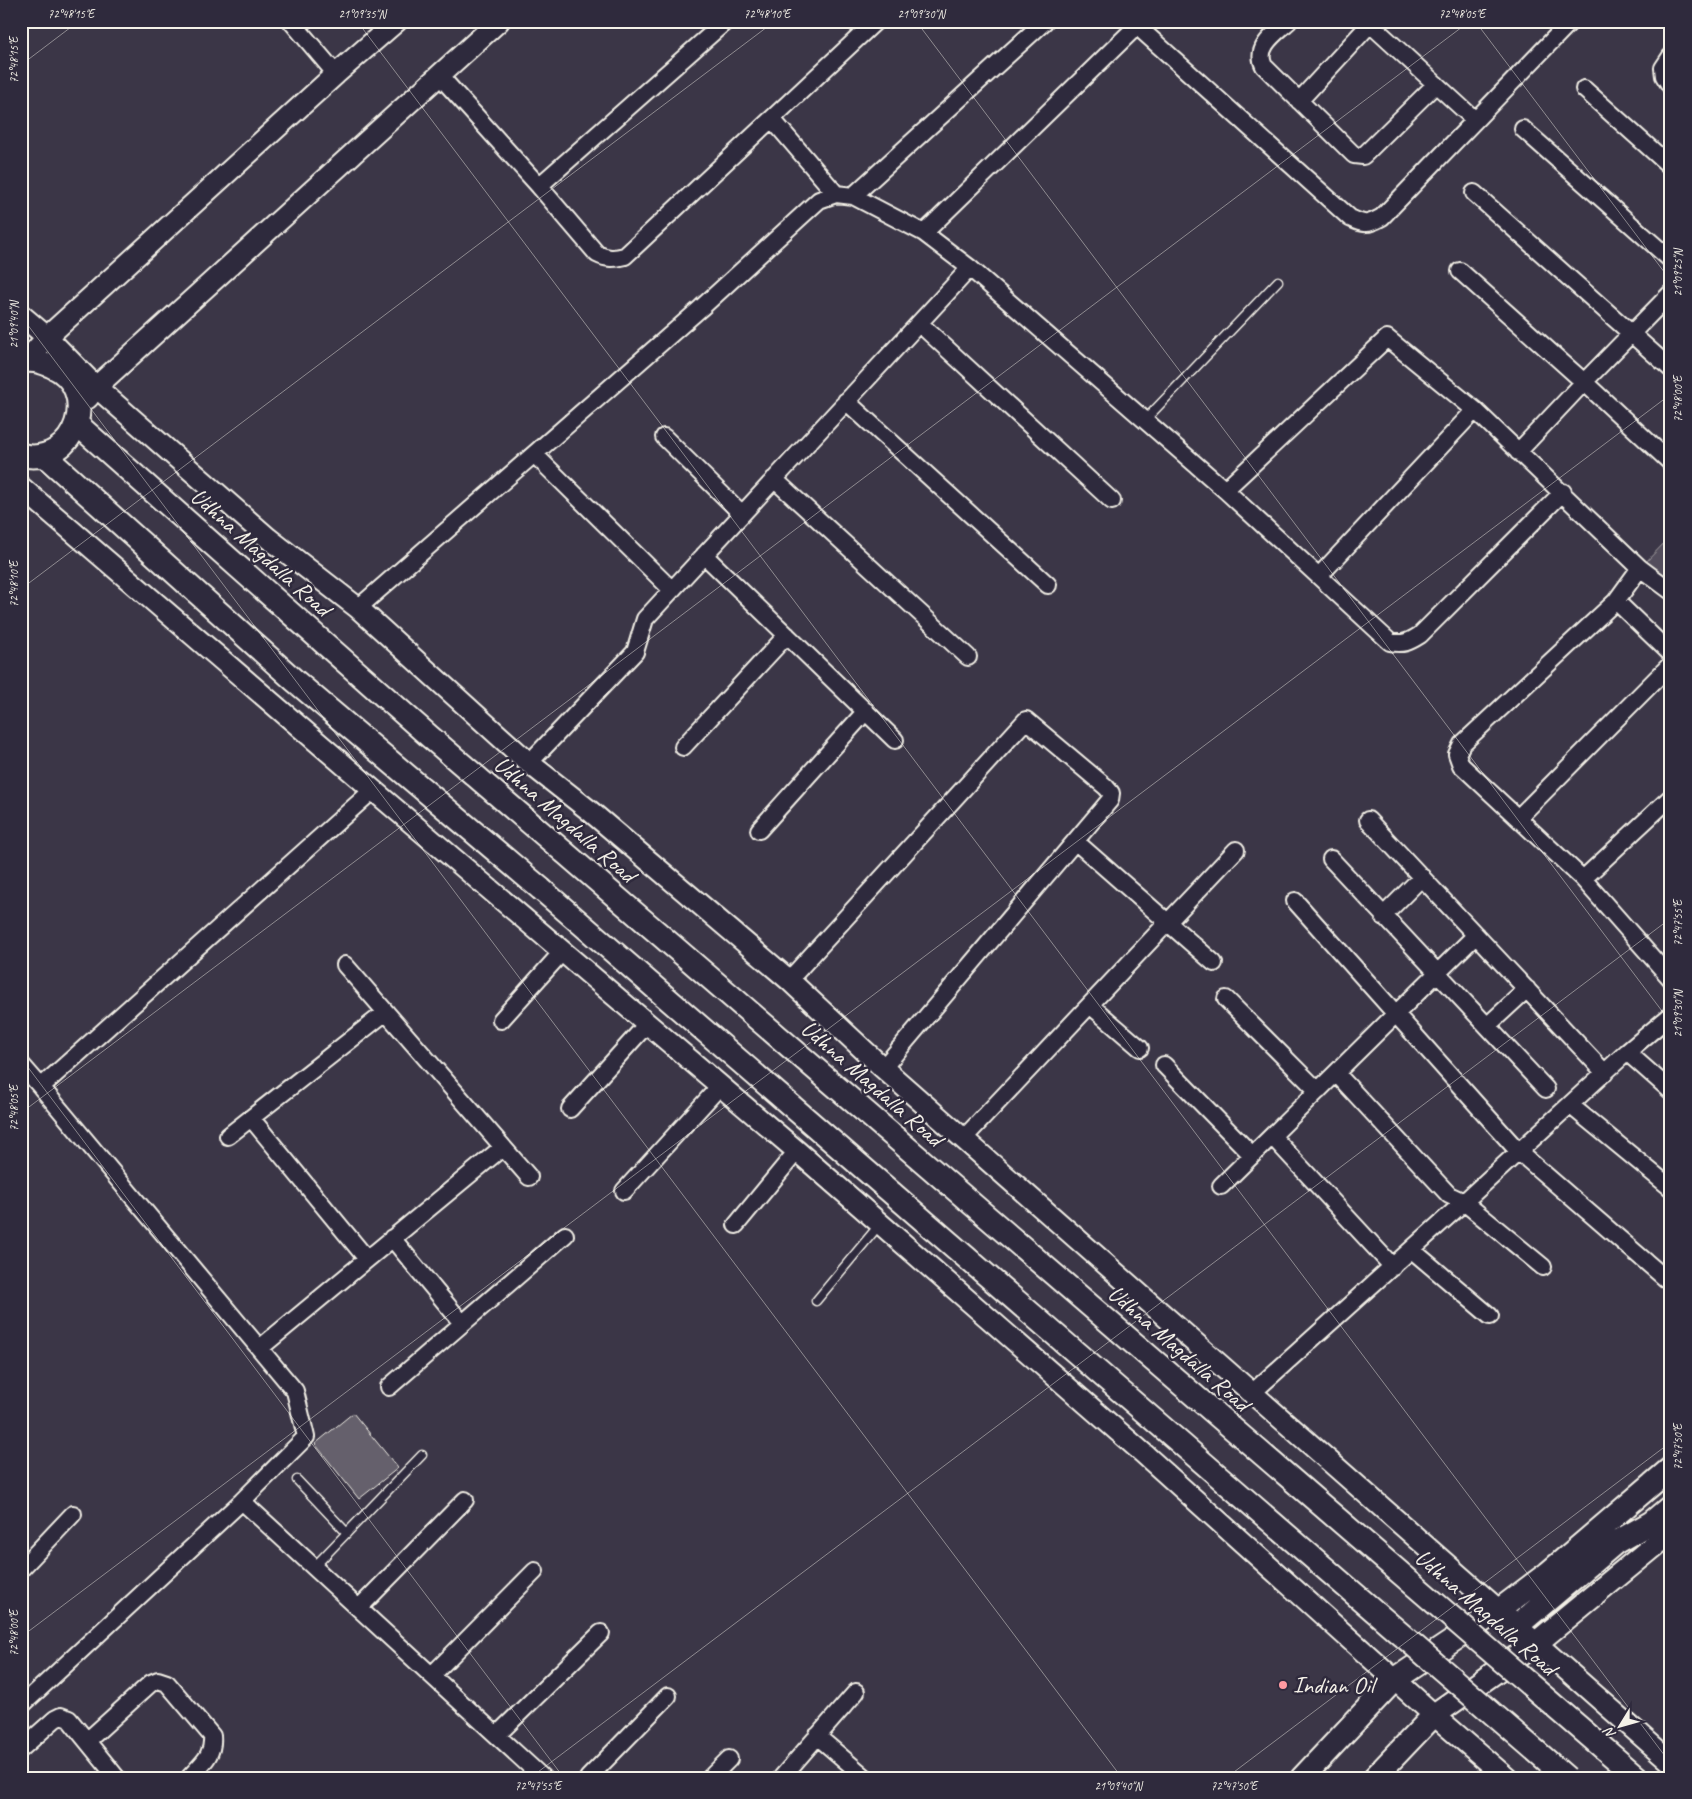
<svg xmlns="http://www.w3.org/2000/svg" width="1692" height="1799" font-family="Caveat,sans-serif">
	<rect width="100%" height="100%" fill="#3b3647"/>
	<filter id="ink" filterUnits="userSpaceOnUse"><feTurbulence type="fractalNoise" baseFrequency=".02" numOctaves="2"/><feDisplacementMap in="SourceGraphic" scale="10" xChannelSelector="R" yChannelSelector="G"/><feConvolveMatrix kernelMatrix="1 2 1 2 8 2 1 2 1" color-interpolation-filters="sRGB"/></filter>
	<g filter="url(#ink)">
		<path fill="#534e5c" stroke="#a4a0a2" d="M1671 536V597L1640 568Z"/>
		<path fill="#65616c" stroke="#f4f1e8" d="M353 1413 398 1468 359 1499 315 1444Z"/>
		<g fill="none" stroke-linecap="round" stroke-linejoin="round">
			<defs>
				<path id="service" d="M1145 420 1278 281
					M816 1301 880 1224
					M297 1480 347 1533
					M314 1567 422 1455"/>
				<path id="minor" d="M291 21 336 74
					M1289 21C1276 33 1254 47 1264 66L1354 155 1363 156 1436 84
					M1367 21 1475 120
					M1137 26 1350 218C1364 225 1368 225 1382 217L1571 21
					M1671 56 1663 68 1664 76 1671 87
					M439 75 539 186 597 254C607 259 614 259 625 256L876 21
					M1584 89 1671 167
					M1299 101 1370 24
					M772 119 836 194
					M1523 129 1671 260
					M539 186 726 21
					M1474 193 1671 369
					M853 196 1045 21
					M924 233 1142 21
					M1460 271 1584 382 1671 463
					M919 323 1112 501
					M846 401 1048 585
					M664 437 742 514
					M1518 452 1584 382 1671 293
					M534 454 672 590
					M774 479 968 657
					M1225 490 1387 338 1475 410 1640 568 1671 591
					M704 555 895 740
					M1640 568 1616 601 1462 744 1457 754 1461 765 1583 879 1671 979
					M1319 576 1475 410
					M1616 601 1671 654
					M358 608 701 308 819 200 836 194 853 196 924 233 970 268 1225 490 1390 642C1403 645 1409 642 1420 635L1563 492
					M683 747 787 635
					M529 763 635 652 645 619 970 268
					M1518 818 1671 664
					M1368 820 1605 1073
					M759 830 866 711
					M1075 841 1214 963
					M1331 859 1546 1089
					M1583 879 1671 797
					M1295 901 1519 1152 1666 1279
					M1383 916 1422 877
					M345 965 529 1177
					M789 980 1026 720 1106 787 1111 793 1110 800 883 1068
					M1226 999 1318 1091
					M1090 1005 1140 1048
					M501 1020 563 951
					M1487 1026 1527 989
					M1627 1052 1671 1091
					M21 1064 41 1087
					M1164 1065 1252 1155
					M1336 1073 1449 1195 1464 1202 1543 1267
					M1570 1105 1671 1188
					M570 1109 648 1023
					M251 1118 367 1259
					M228 1136 386 1012
					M1272 1136 1393 1267
					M964 1138 1236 850
					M1221 1186 1476 935
					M624 1191 720 1086
					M736 1225 797 1151
					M392 1238 462 1323
					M1412 1250 1490 1316
					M260 1348 503 1147
					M389 1387 565 1235
					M1252 1393 1464 1202 1627 1052 1671 1015
					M242 1501 543 1778
					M21 1569 73 1514
					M359 1608 465 1500
					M432 1675 535 1571
					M21 1706 242 1501 306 1437 295 1391 41 1087 373 790
					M497 1735 601 1633
					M817 1736 866 1778
					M87 1741 151 1683 158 1680 167 1683 212 1736C214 1756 201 1764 189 1778
					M21 1749 55 1719 61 1716 69 1719 117 1778
					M782 1777 856 1692
					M588 1778 668 1696
					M710 1778 729 1759"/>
				<path id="tertiary" d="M21 315 47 337 96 387 268 538 358 608 529 763 590 811 789 980 883 1068 1671 1762
					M26 361 47 337 336 74 397 21
					M88 398 96 387 499 21
					M21 487 373 790 797 1151 1143 1453 1434 1715 1507 1778"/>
				<path id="secondary" d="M21 362C31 359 42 362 51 366 102 387 77 468 21 455
					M77 424 429 736 564 852
					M44 455 294 680 541 889
					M1517 1626 1615 1543 1652 1522 1671 1506
					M1302 1778 1394 1680 1499 1610 1548 1573 1671 1468
					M1374 1778 1434 1715 1535 1644 1671 1532"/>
			</defs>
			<use href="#service" stroke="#f4f1e8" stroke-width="11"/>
			<use href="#minor" stroke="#f4f1e8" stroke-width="20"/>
			<use href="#tertiary" stroke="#f4f1e8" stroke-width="24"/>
			<use href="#secondary" stroke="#f4f1e8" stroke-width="26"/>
			<use href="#service" stroke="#2f2a3d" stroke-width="8"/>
			<use href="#minor" stroke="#2f2a3d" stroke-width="16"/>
			<use href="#tertiary" stroke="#2f2a3d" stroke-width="20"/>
			<use href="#secondary" stroke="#2f2a3d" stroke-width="22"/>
			<defs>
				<path id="secondary-bridge" d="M564 852 1638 1778
					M541 889 1567 1778"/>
			</defs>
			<use href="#secondary-bridge" stroke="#f4f1e8" stroke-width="26" stroke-linecap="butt"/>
			<use href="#secondary-bridge" stroke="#2f2a3d" stroke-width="22"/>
		</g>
	</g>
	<path fill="none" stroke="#f4f1e8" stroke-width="1" stroke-opacity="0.45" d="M357 21 1671 1764M916 21 1671 1023M1475 21 1671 281M21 65 79 21M21 316 1122 1778M21 589 775 21M21 1058 564 1778M21 1113 1470 21M21 1637 1671 394M530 1778 1671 918M1226 1778 1671 1442"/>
	<circle fill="#ff9aa2" stroke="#2f2a3d" stroke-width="2" cx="1283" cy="1685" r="5"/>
	<g text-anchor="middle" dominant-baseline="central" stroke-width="5" stroke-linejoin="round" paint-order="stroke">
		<g font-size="24" fill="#f4f1e8" stroke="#2f2a3d">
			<text transform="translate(261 552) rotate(42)">Udhna Magdalla Road</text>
			<text transform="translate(565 819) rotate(41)">Udhna Magdalla Road</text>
			<text transform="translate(872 1083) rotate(41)">Udhna Magdalla Road</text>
			<text transform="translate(1179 1348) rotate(41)">Udhna Magdalla Road</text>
			<text transform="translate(1486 1612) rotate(41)">Udhna Magdalla Road</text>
		</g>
		<g font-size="24" fill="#f4f1e8" stroke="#2f2a3d" text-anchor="start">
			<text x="1293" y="1685">Indian Oil</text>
		</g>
	</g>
	<rect width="1692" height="1799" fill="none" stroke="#2f2a3d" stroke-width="55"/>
	<g transform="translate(1620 1726) rotate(233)" stroke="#2f2a3d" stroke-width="4" paint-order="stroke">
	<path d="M0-4L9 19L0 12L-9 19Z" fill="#f4f1e8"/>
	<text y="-8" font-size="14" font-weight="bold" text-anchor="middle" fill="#f4f1e8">N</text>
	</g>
	<rect x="28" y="28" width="1636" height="1744" fill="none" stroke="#f4f1e8" stroke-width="2"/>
	<g font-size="12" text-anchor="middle" fill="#f4f1e8">
		<text x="71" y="18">72°48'15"E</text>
		<text x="362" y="18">21°09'35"N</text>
		<text x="767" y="18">72°48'10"E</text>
		<text x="921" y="18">21°09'30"N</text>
		<text x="1462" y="18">72°48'05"E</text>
		<text transform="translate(14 60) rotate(-90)" y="4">72°48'15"E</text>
		<text transform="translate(1678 273) rotate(-90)" y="4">21°09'25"N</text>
		<text transform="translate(14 325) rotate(-90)" y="4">21°09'40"N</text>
		<text transform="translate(1678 399) rotate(-90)" y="4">72°48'00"E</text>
		<text transform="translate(14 584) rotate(-90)" y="4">72°48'10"E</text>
		<text transform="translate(1678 923) rotate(-90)" y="4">72°47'55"E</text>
		<text transform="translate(1678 1014) rotate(-90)" y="4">21°09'30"N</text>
		<text transform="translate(14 1108) rotate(-90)" y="4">72°48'05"E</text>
		<text transform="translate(1678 1447) rotate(-90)" y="4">72°47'50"E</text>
		<text transform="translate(14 1633) rotate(-90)" y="4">72°48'00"E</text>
		<text x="538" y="1790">72°47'55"E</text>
		<text x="1118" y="1790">21°09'40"N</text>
		<text x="1234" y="1790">72°47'50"E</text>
	</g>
</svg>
